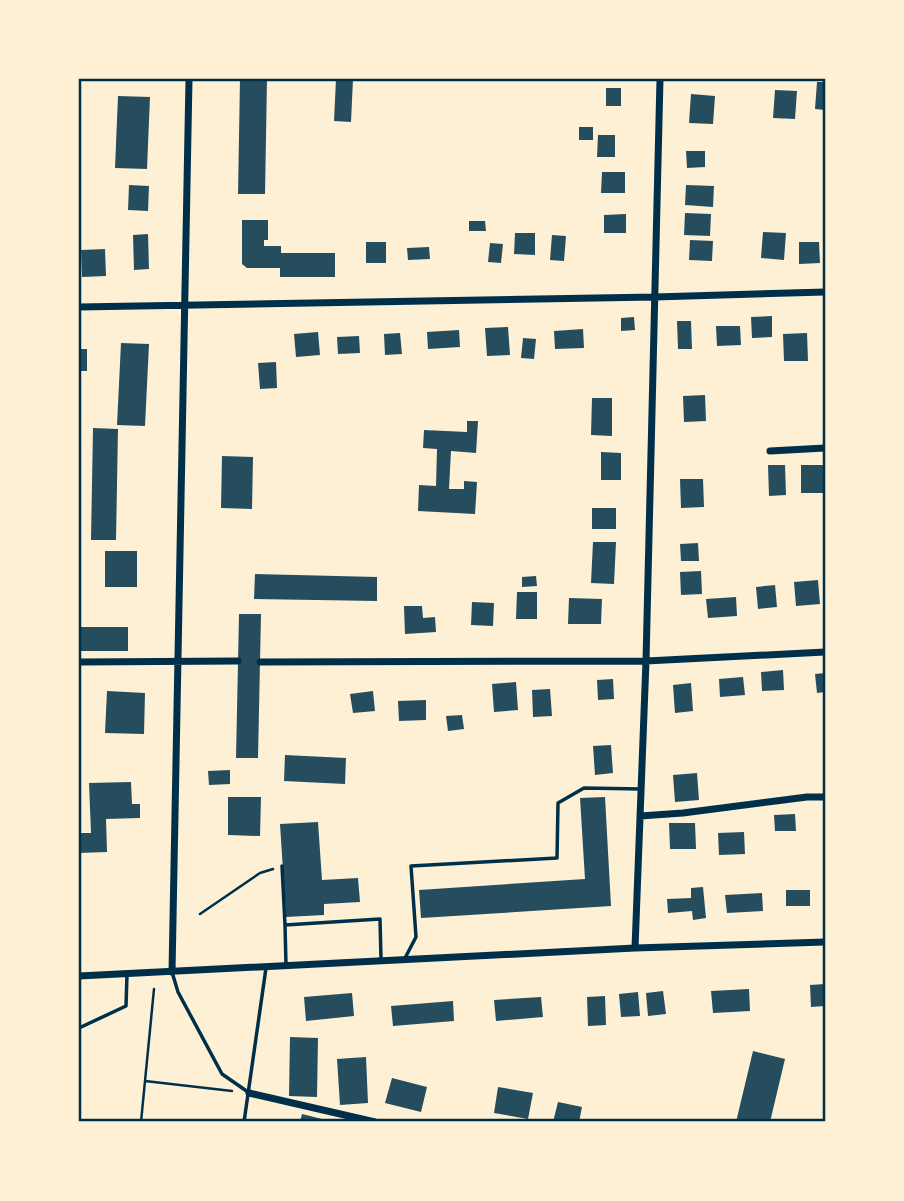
<svg xmlns="http://www.w3.org/2000/svg" width="904" height="1201" font-family="'Roboto Condensed',sans-serif">
	<rect width="100%" height="100%" fill="#fdf0d5"/>
	<path fill="#264d5e" d="M240 79H267L265 194H238Z
		M336 79H353L351 122 334 121Z
		M817 82H825V110L815 109Z
		M606 88H621V106H606Z
		M775 90 797 91 795 119 773 118Z
		M691 94 715 96 713 124 689 123Z
		M118 96 150 97 147 169 115 168Z
		M579 127H593V140H579Z
		M598 135H615V157H597Z
		M686 151H705V167L687 168Z
		M602 172H625V193H601Z
		M129 185 149 186 148 211 128 210Z
		M686 185 714 186 713 207 685 205Z
		M685 213 711 214 710 236 684 235Z
		M626 214V233H604V215Z
		M242 220H268V240H264V246H281V253H335V277H280V268H247L242 264Z
		M469 221H485L486 231H469Z
		M763 232 786 233 784 260 761 258Z
		M515 233H535V255L514 254Z
		M148 234 149 269 134 270 133 235Z
		M552 235 566 236 564 261 550 260Z
		M690 240 713 241 712 261 689 260Z
		M366 242H386V263H366Z
		M799 242H819L820 263 799 264Z
		M490 243 503 244 501 263 488 262Z
		M429 247 430 259 408 260 407 248Z
		M105 249 106 276 82 277 81 250Z
		M772 316V337L752 338 751 317Z
		M634 317 635 330 621 331V318Z
		M677 321H691L692 349H678Z
		M716 326H740L741 345 717 346Z
		M508 327 510 355 487 356 485 328Z
		M583 329 584 348 555 349 554 331Z
		M459 330 460 347 428 349 427 332Z
		M318 332 320 355 296 357 294 334Z
		M400 333 402 354 385 355 384 334Z
		M807 333 808 361H784L783 334Z
		M359 336 360 353 338 354 337 337Z
		M523 338 536 339 534 359 521 358Z
		M121 343 149 344 145 426 117 425Z
		M79 349H87V371H79Z
		M276 362 277 388 260 389 258 363Z
		M705 395 706 421 684 422 683 396Z
		M592 398H612V436L591 435Z
		M467 421H478L476 453 451 451 449 489H464V481L477 482 475 514 418 511 419 485 436 486 437 449 423 448 424 430 467 432Z
		M93 428 118 429 116 540H91Z
		M601 452 621 453V480H601Z
		M222 456 253 457 252 509 221 508Z
		M768 465H785L786 495 769 496Z
		M801 465H823L824 493H801Z
		M680 479H703L704 507 681 508Z
		M592 508H616V529H592Z
		M593 542H616L614 584 591 583Z
		M698 543 699 561H681L680 544Z
		M105 551H137V587H105Z
		M701 571 702 594 681 595 680 572Z
		M255 574 377 577V601L254 599Z
		M536 576 537 586 522 587V577Z
		M818 580 820 604 796 606 794 582Z
		M775 585 777 607 758 609 756 587Z
		M517 592H537V619H516Z
		M736 597 737 616 708 618 706 599Z
		M569 598 602 599 601 624H568Z
		M472 602 494 603 493 626 471 625Z
		M404 606H422L423 618 435 617 436 632 405 634Z
		M239 614H261L258 758H236Z
		M79 627H128V651H79Z
		M783 670 784 690 762 691 761 672Z
		M825 673V692L817 693 815 674Z
		M743 677 745 695 720 697 719 679Z
		M613 679 614 699 598 700 597 680Z
		M516 682 518 710 494 712 492 684Z
		M691 683 693 711 675 713 673 685Z
		M550 689 552 716 533 717 532 690Z
		M107 691 145 693 144 734 105 733Z
		M373 691 375 711 353 713 350 694Z
		M426 700V720L399 721 398 701Z
		M462 715 464 729 448 731 446 716Z
		M611 745 613 773 595 775 593 746Z
		M285 755 346 758 345 784 284 781Z
		M230 770V784L209 785 208 771Z
		M697 773 699 800 675 802 673 775Z
		M131 782 132 804H140V818L106 819 107 852 79 853V833H91L89 783Z
		M228 797H261L260 836 228 835Z
		M605 797 611 906 421 918 419 890 585 879 580 798Z
		M795 814 796 831H775L774 815Z
		M318 822 322 880 358 878 360 902 324 904V915L286 917 280 824Z
		M669 823H695L696 849H670Z
		M744 832 745 854 719 855 718 833Z
		M703 887 706 918 693 920 692 911 668 913 667 899 691 898V888Z
		M786 890H810V906H786Z
		M762 893 763 911 727 913 725 895Z
		M825 984V1006L811 1007 810 985Z
		M749 989 750 1011 713 1013 711 991Z
		M663 991 666 1014 648 1016 646 993Z
		M638 992 640 1016 621 1017 619 994Z
		M352 993 354 1016 306 1021 304 997Z
		M605 996 606 1025 588 1026 587 997Z
		M541 997 543 1017 496 1021 494 1000Z
		M453 1001 454 1021 393 1026 391 1006Z
		M290 1037 318 1038 317 1097 289 1096Z
		M753 1051 785 1059 770 1122H736Z
		M366 1057 368 1103 340 1105 337 1059Z
		M392 1078 427 1087 421 1112 385 1103Z
		M498 1087 533 1093 528 1119 494 1113Z
		M558 1102 582 1107 579 1122H553Z
		M302 1114 330 1121V1122H300Z"/>
	<g fill="none" stroke-linecap="round" stroke-linejoin="round">
		<path stroke="#003049" stroke-width="2.5" d="M200 914 260 873 273 869
			M145 1081 232 1091
			M141 1122 154 989"/>
		<path stroke="#003049" stroke-width="3.5" d="M282 866 285 925 380 919 381 959
			M285 925 286 965
			M404 960 416 937 411 866 557 858 558 803 584 788 641 789
			M172 972 178 992 222 1074 248 1092
			M79 1028 126 1006 127 974
			M244 1122 266 968"/>
		<path stroke="#003049" stroke-width="7" d="M79 307 655 297 825 292
			M770 451 825 448
			M79 662 238 661
			M260 662 646 661 825 652
			M640 816 683 813 807 797H825
			M635 948 646 661 660 79
			M172 972 189 79
			M79 976 635 948 825 942
			M249 1093 375 1122"/>
	</g>
	<rect width="904" height="1201" fill="none" stroke="#fdf0d5" stroke-width="161"/>
	<rect x="80" y="80" width="744" height="1040" fill="none" stroke="#003049" stroke-width="2.5"/>
</svg>
